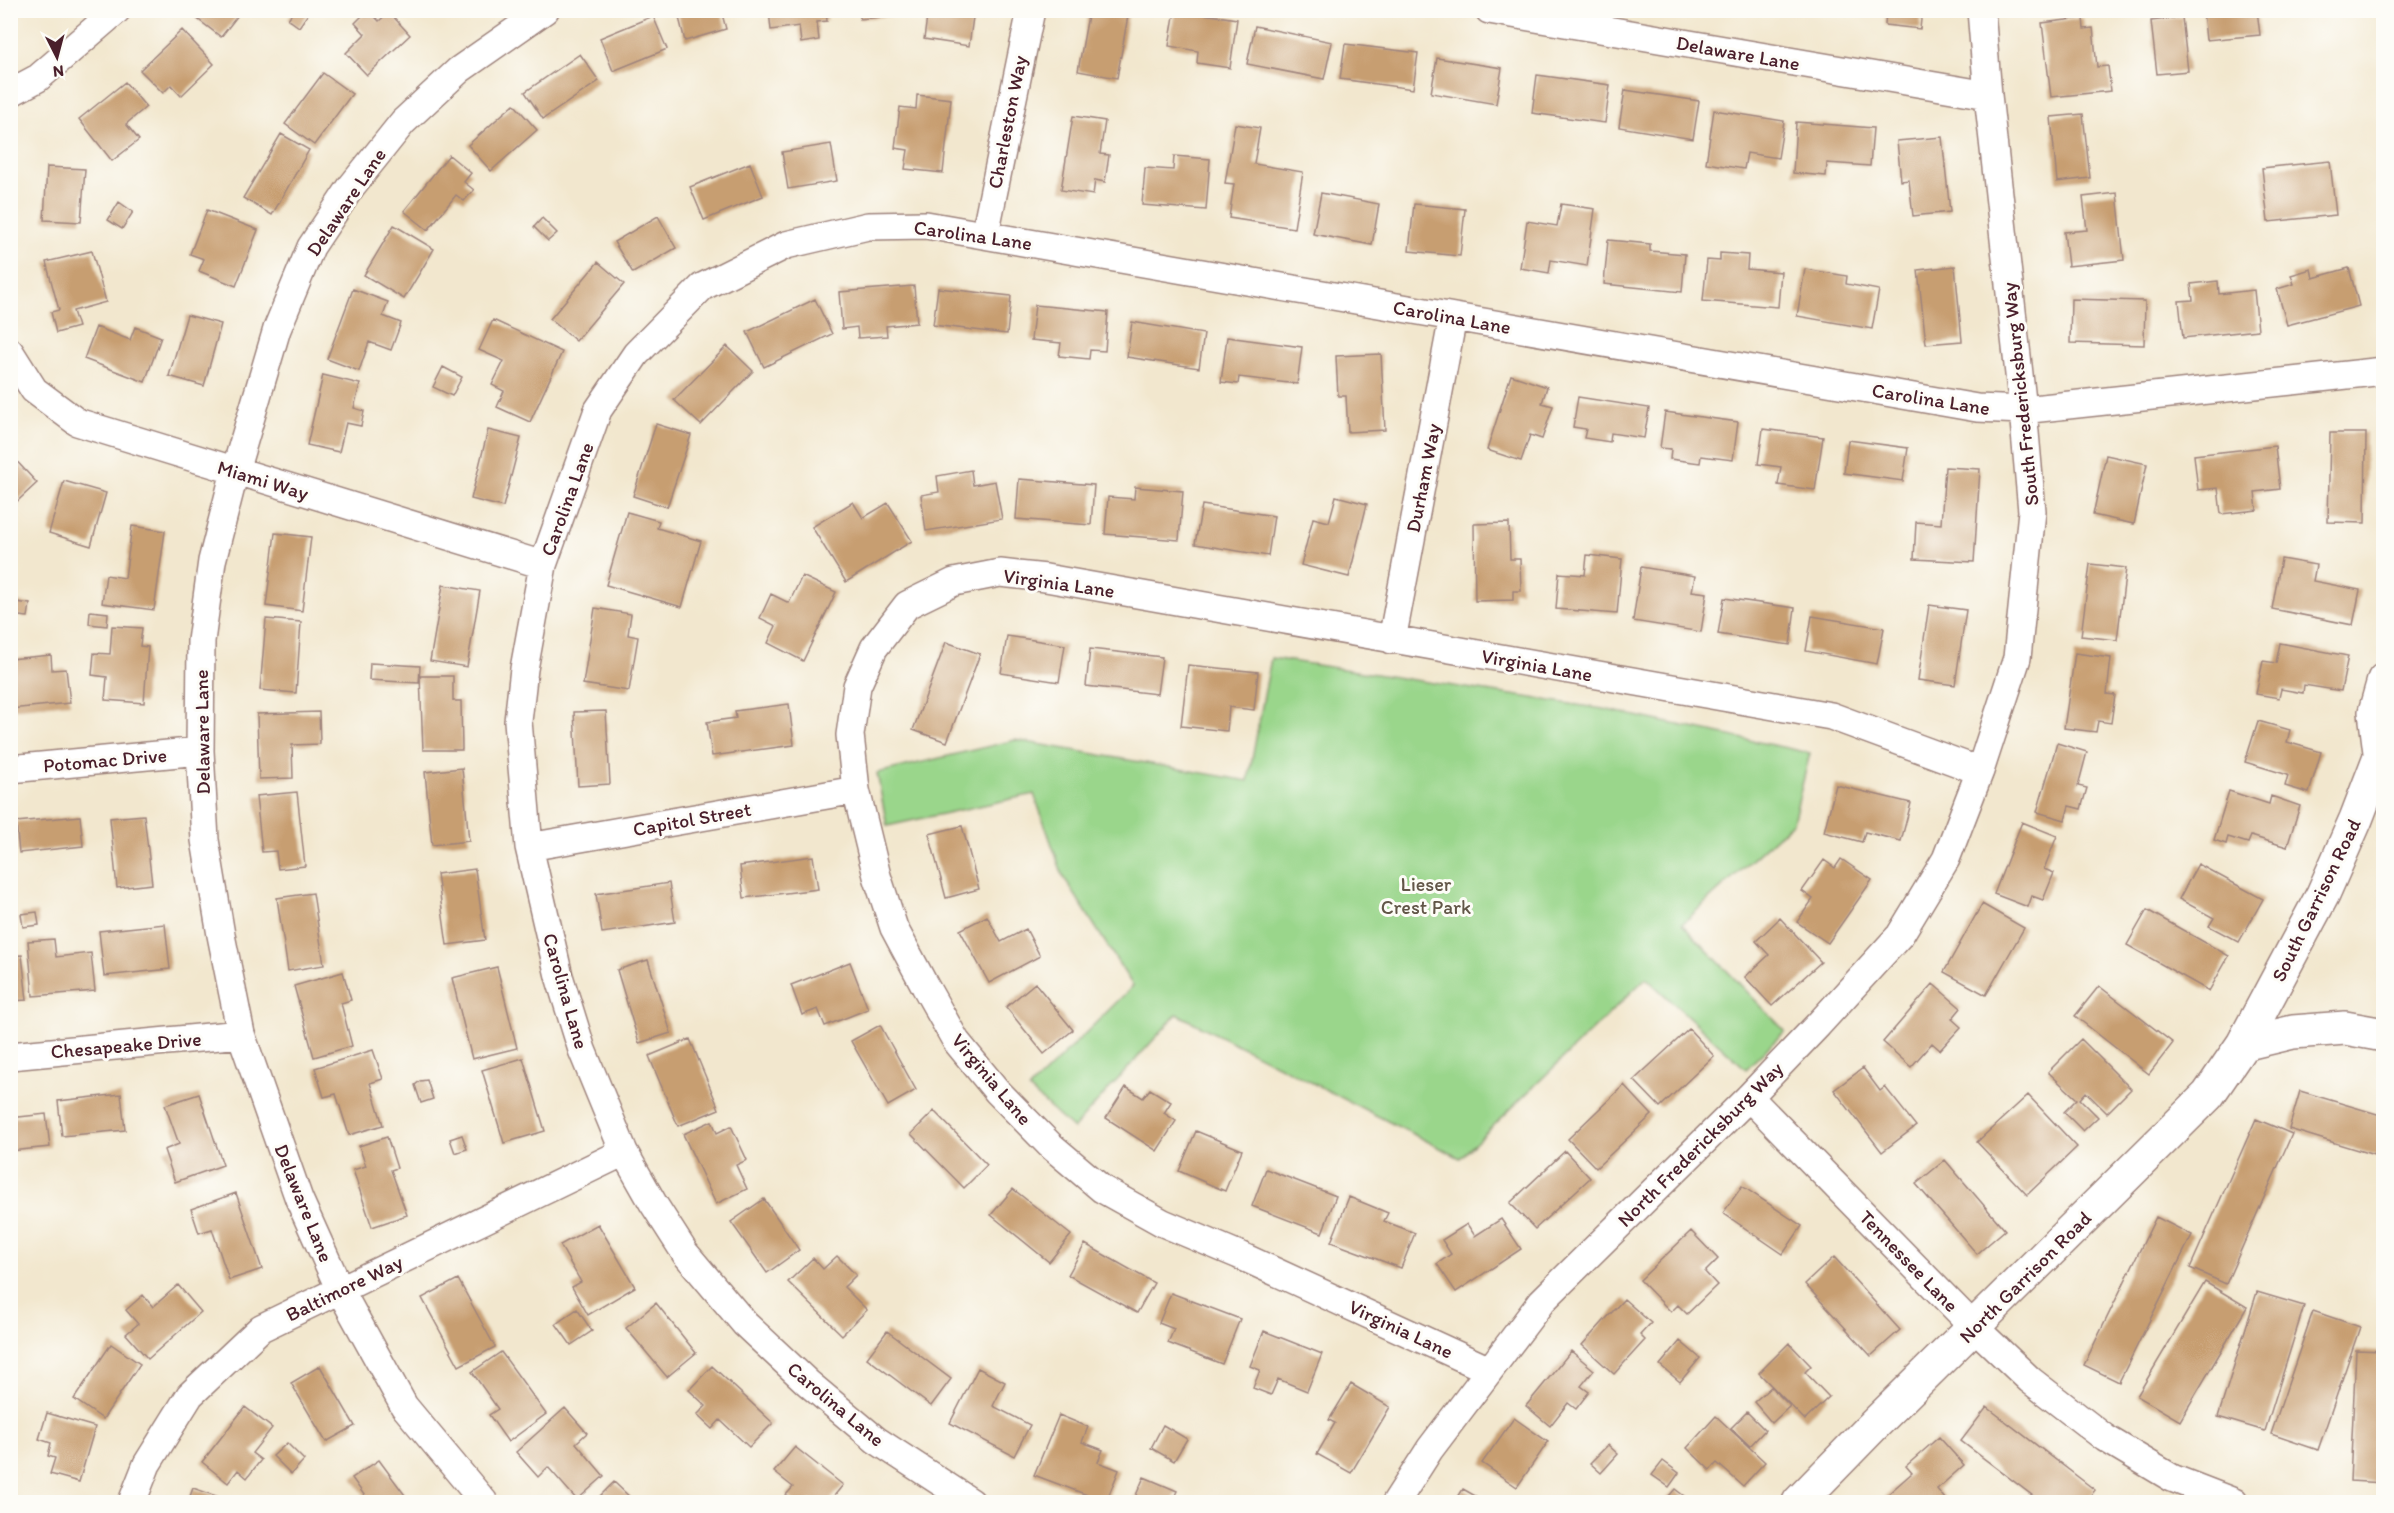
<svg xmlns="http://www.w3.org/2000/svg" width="2394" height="1513" font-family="Itim,sans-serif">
	<rect width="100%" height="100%" fill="#fdfcf7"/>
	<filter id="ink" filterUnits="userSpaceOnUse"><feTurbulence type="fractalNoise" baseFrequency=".0167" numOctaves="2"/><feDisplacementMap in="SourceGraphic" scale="12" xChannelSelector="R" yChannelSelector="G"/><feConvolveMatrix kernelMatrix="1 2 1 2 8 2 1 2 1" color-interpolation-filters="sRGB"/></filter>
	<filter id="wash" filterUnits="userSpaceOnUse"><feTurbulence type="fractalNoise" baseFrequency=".008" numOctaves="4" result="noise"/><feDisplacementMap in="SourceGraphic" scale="24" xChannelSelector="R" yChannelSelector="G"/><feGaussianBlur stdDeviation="1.35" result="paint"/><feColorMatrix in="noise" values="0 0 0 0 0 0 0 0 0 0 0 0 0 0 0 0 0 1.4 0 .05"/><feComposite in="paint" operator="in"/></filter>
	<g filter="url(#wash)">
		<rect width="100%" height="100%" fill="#f2e7ce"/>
		<path fill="#9ad68b" stroke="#727a5b" stroke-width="1.5" d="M1271 658 1603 709 1810 753 1793 822 1682 924 1785 1031 1746 1069 1646 978 1460 1158 1177 1014 1073 1129 1029 1089 1133 986 1063 876 1034 794 887 826 877 773 1015 740 1248 781Z"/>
		<g id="blocks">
			<path fill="#c79e71" d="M200 10H242L221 37 195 17Z
				M294 10H303L308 14 299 27 288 19Z
				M368 10 379 21 389 12 410 35 367 75 346 53 365 34 355 23Z
				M677 10H721L726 29 685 41Z
				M769 10H826L827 21 817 22 819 40 801 43 799 26 771 30Z
				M860 10H890L891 16 860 19Z
				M928 10H974L969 46 924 39Z
				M1089 10H1129L1117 78 1078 71Z
				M1175 10 1237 19 1230 68 1197 63 1198 51 1169 46Z
				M1886 10H1922L1920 29 1885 25Z
				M2203 10H2257L2260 35 2206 40Z
				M653 16 667 49 613 71 600 38Z
				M2182 17 2188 71 2157 74 2151 21Z
				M2083 18 2084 29 2093 28 2097 67 2108 66 2111 91 2051 97 2042 23Z
				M1255 26 1332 42 1324 79 1247 64Z
				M182 30 214 64 181 96 171 85 163 93 140 70Z
				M1345 44 1418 53 1413 89 1340 79Z
				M580 54 599 81 543 119 525 92Z
				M1437 58 1502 68 1496 104 1431 93Z
				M323 73 352 94 314 145 285 124Z
				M1537 75 1610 85 1605 123 1532 113Z
				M125 82 146 107 126 124 139 140 112 161 79 119Z
				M1625 90 1699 101 1693 139 1619 127Z
				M917 95 951 99 943 173 905 169 908 150 895 148 900 107 916 109Z
				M514 104 537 130 491 171 468 145Z
				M1714 110 1784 121 1778 158 1747 153 1744 169 1706 163Z
				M2083 114 2090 178 2057 182 2051 117Z
				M1073 116 1105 121 1100 154 1109 155 1105 182 1095 180 1093 195 1061 190Z
				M1796 122 1873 128 1870 166 1827 163 1826 176 1793 173Z
				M1235 124 1260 128 1254 164 1303 172 1294 228 1229 218 1234 184 1225 183Z
				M281 134 309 150 272 215 243 198Z
				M1942 137 1950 212 1913 216 1909 180 1901 181 1897 141Z
				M831 144 837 181 788 189 782 152Z
				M449 155 471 173 464 182 474 190 464 201 456 195 428 230 404 211Z
				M1174 156 1210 159 1206 210 1142 205 1145 168 1173 170Z
				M2330 161 2336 215 2268 222 2262 168Z
				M750 163 763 196 704 220 690 187Z
				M47 167 85 169 81 222 44 220Z
				M1321 193 1379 204 1372 245 1313 234Z
				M2117 193 2124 260 2068 266 2064 232 2087 230 2083 197Z
				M119 202 133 212 122 229 108 220Z
				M1414 204 1465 209 1460 256 1409 251Z
				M1561 204 1595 209 1587 266 1551 260 1549 273 1520 268 1527 221 1557 226Z
				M207 210 258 230 236 286 199 271 204 259 190 254Z
				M658 216 676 248 633 273 614 242Z
				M542 218 557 233 548 241 534 227Z
				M394 225 434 249 404 299 364 275Z
				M1608 240 1650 244V251L1685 254 1682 292 1604 284Z
				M92 251 106 302 73 311 78 327 56 333 51 312 59 310 46 262Z
				M1720 253 1748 255 1747 269 1781 272 1778 307 1703 301 1707 260 1720 261Z
				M598 262 624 284 576 341 550 319Z
				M1955 266 1962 341 1926 344 1918 270Z
				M2349 268 2359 306 2287 325 2277 289 2294 284 2291 275 2311 269 2313 278Z
				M1805 269 1847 276 1846 284 1879 290 1872 329 1797 316Z
				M2218 281 2219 294 2254 290 2258 330 2183 338 2179 301 2193 300 2191 284Z
				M914 286 917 323 886 326 887 336 858 338 857 327 842 329 839 292Z
				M938 288 1011 296 1007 334 933 325Z
				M353 289 388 302 383 316 401 323 391 350 369 342 359 371 327 359Z
				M815 299 832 334 764 367 747 332Z
				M2071 299 2145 301 2144 345 2070 343Z
				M1035 305 1108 312 1105 351 1090 350 1089 359 1059 356 1061 343 1031 340Z
				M187 315 221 324 204 386 169 376Z
				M493 320 562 352 530 422 497 407 504 391 492 385 504 361 479 350Z
				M1132 322 1204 334 1199 368 1127 357Z
				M96 327 130 340 135 327 161 337 145 382 84 359Z
				M1227 337 1302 347 1297 384 1239 377 1238 384 1221 382Z
				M727 346 753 371 701 425 674 400Z
				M1381 354 1385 430 1348 432 1346 396H1338L1336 356Z
				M443 367 462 377 452 396 433 387Z
				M323 375 360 384 354 408 364 411 361 426 346 423 339 452 307 445Z
				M1511 375 1547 387 1542 403 1553 406 1542 439 1530 435 1521 461 1487 450Z
				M1578 397 1649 408 1644 438 1611 433 1610 442 1584 438 1586 429 1573 427Z
				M1665 412 1738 422 1733 460 1701 456 1700 463 1670 459 1671 449 1660 448Z
				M656 424 691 435 667 507 633 496Z
				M1763 429 1823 437 1815 490 1778 485 1781 467 1758 464Z
				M488 430 521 438 503 507 471 499Z
				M2330 433H2366L2365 523 2328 522Z
				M1848 440 1908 448 1903 481 1844 473Z
				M2275 446 2280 489 2255 492 2257 510 2221 514 2218 488 2198 490 2194 455Z
				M10 454 37 483 10 508Z
				M2106 455 2147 464 2134 524 2093 515Z
				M1945 467 1980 469 1974 562 1914 559 1916 522 1941 524Z
				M971 470 973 485 995 481 1002 519 926 531 921 495 939 492 937 476Z
				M1019 479 1094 485 1091 525 1016 519Z
				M64 481 106 493 91 546 49 533Z
				M1135 487 1183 491 1179 540 1105 534 1108 497 1134 499Z
				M1336 496 1367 504 1349 577 1301 565 1313 518 1329 522Z
				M853 502 863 518 888 503 912 541 846 582 812 527Z
				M1202 505 1274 516 1268 556 1195 544Z
				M627 512 659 521 657 528 701 541 682 607 606 585Z
				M1509 523 1510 559H1520L1521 591H1513V600L1475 601 1474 524Z
				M132 526 165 531 154 610 102 603 106 575 125 578Z
				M275 533 311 537 302 611 266 606Z
				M1587 555 1622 559 1617 614 1556 609 1559 573 1585 575Z
				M2281 559 2316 565 2313 581 2360 590 2353 625 2272 609Z
				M2090 564 2126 568 2117 640 2081 636Z
				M1641 567 1695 576 1692 591 1707 593 1701 632 1633 621Z
				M802 576 836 592 803 661 768 643 776 626 760 618 771 594 789 603Z
				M443 585 480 591 467 667 430 661Z
				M1724 598 1795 608 1790 645 1718 634Z
				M10 601 30 604 28 617 10 615Z
				M1929 605 1966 610 1955 685 1918 680Z
				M595 608 631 614 628 635 638 637 629 691 583 684Z
				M90 611 108 613 107 626 89 624Z
				M1812 616 1884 628 1877 664 1806 651Z
				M266 619 301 622 296 693 260 690Z
				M112 626 142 628 140 646 148 647 144 703 105 700 107 677 92 675 94 653 110 654Z
				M1007 636 1065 645 1059 682 1001 673Z
				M946 642 980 654 947 742 913 730Z
				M2280 643 2348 656 2341 691 2304 685 2303 693 2281 689 2279 698 2256 694 2263 661 2276 663Z
				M1090 649 1162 657 1157 694 1086 686Z
				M2075 653 2111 658 2107 694 2115 695 2111 723 2098 721 2096 732 2064 728Z
				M51 655 52 670 66 669 70 703 10 709V659Z
				M370 663 420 666 419 683 369 680Z
				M1188 665 1258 672 1254 710 1229 707 1227 731 1181 726Z
				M420 676H453V701H461L462 750H423Z
				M789 704 794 745 712 756 707 722 736 718 735 711Z
				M606 711 610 784 578 786 574 712Z
				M319 712 320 744 292 745 293 778 259 779 257 714Z
				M2258 721 2290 730 2287 742 2321 752 2309 793 2285 786 2288 775 2245 762Z
				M2057 743 2087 752 2078 786 2087 788 2081 809 2069 806 2065 820 2037 812Z
				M462 768 469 841 432 845 425 772Z
				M1836 785 1911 803 1901 841 1865 832 1862 842 1824 832Z
				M2229 791 2269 804 2271 796 2300 806 2287 847 2251 836 2248 843 2228 837 2226 844 2214 840Z
				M297 792 305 866 278 869 276 851 262 852 256 796Z
				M144 815 152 884 117 888 110 818Z
				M80 816 83 846 19 853 16 822Z
				M2022 822 2057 836 2044 869 2054 873 2043 900 2032 896 2028 907 1994 894Z
				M962 826 979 889 946 898 929 834Z
				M813 856 818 889 744 898 740 866Z
				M1841 859 1872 880 1828 943 1797 922 1813 899 1802 891 1824 860 1835 868Z
				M2198 864 2263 899 2239 942 2209 926 2214 918 2179 899Z
				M475 869 485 940 447 945 437 874Z
				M669 883 675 922 602 933 596 894Z
				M313 893 324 965 288 971 277 898Z
				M1982 904 2024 928 1986 995 1944 972Z
				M2147 910 2229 956 2209 991 2127 945Z
				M37 912 39 925 23 927 21 914Z
				M987 916 1001 942 1026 929 1040 956 989 983 960 930Z
				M1780 918 1821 962 1772 1006 1745 977 1769 955 1756 941Z
				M165 924 170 969 104 976 99 931Z
				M54 939 56 957 91 953 95 991 33 996 28 941Z
				M22 955 27 1000 10 1001V956Z
				M648 960 671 1033 639 1043 617 970Z
				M850 962 868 1009 825 1026 818 1009 802 1015 791 985Z
				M497 967 517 1048 472 1059 452 978Z
				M343 972 351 1000 341 1003 352 1046 314 1057 294 986Z
				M1035 983 1073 1030 1044 1054 1006 1007Z
				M1933 984 1961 1008 1952 1019 1961 1027 1940 1050 1932 1043 1911 1067 1883 1042Z
				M2099 986 2173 1043 2149 1074 2075 1016Z
				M880 1025 916 1090 888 1106 851 1041Z
				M1689 1029 1714 1056 1660 1107 1634 1080Z
				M690 1039 719 1109 678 1126 649 1056Z
				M2081 1039 2131 1089 2107 1113 2086 1092 2080 1099 2098 1117 2083 1131 2064 1112 2077 1099 2048 1072Z
				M373 1050 383 1079 370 1083 383 1125 349 1135 336 1094 324 1097 315 1068Z
				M523 1058 545 1131 504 1143 482 1070Z
				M1863 1068 1880 1091 1885 1087 1916 1126 1882 1152 1834 1090Z
				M427 1080 433 1099 421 1103 415 1085 420 1081Z
				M1624 1085 1652 1115 1596 1168 1568 1139Z
				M1126 1087 1143 1098 1150 1089 1171 1102 1164 1113 1176 1121 1157 1151 1106 1118Z
				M2300 1091 2384 1116V1158L2289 1129Z
				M121 1094 125 1130 62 1136 58 1101Z
				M199 1094 223 1165 175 1182 164 1150 179 1144 165 1105Z
				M2028 1095 2077 1147 2027 1195 1977 1142Z
				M934 1111 987 1165 964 1188 911 1134Z
				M46 1114 50 1147 10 1151V1118Z
				M2256 1119 2292 1134 2226 1284 2190 1268Z
				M712 1121 717 1133 731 1126 747 1160 736 1165 747 1189 716 1204 683 1134Z
				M1196 1131 1242 1150 1225 1191 1179 1171Z
				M462 1135 467 1149 455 1153 450 1139Z
				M387 1137 397 1168 391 1170 407 1215 372 1227 353 1170 366 1166 359 1146Z
				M1565 1151 1590 1178 1535 1229 1510 1203Z
				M1945 1160 2005 1230 1977 1254 1916 1184Z
				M1266 1169 1336 1196 1322 1233 1252 1206Z
				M1742 1186 1802 1226 1783 1254 1723 1213Z
				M1013 1189 1071 1235 1049 1262 991 1215Z
				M236 1193 262 1269 229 1280 212 1229 199 1233 191 1209Z
				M1349 1197 1388 1213 1384 1221 1415 1233 1401 1268 1331 1242Z
				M764 1199 799 1250 767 1273 731 1222Z
				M2156 1217 2192 1235 2119 1382 2084 1365Z
				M1501 1219 1521 1249 1456 1292 1437 1264 1451 1254 1442 1240 1467 1224 1475 1236Z
				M598 1224 635 1287 588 1315 572 1287 581 1282 560 1245Z
				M1691 1231 1718 1259 1705 1272 1717 1285 1687 1314 1678 1305 1671 1312 1640 1280Z
				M1085 1244 1154 1283 1137 1313 1068 1275Z
				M837 1256 856 1275 844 1287 867 1310 842 1335 788 1282 813 1258 823 1269Z
				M1834 1257 1900 1330 1871 1356 1805 1284Z
				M458 1279 495 1347 459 1366 422 1298Z
				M2205 1282 2247 1307 2180 1421 2137 1396Z
				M178 1285 201 1312 148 1359 126 1334 138 1324 126 1310 143 1295 153 1307Z
				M2257 1292 2304 1306 2265 1431 2218 1417Z
				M1171 1293 1240 1319 1222 1364 1168 1343 1174 1329 1159 1323Z
				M1624 1299 1651 1323 1640 1335 1645 1340 1614 1374 1582 1345Z
				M656 1303 696 1353 667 1377 626 1328Z
				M577 1309 592 1331 571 1345 556 1324Z
				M2313 1311 2360 1327 2318 1450 2271 1434Z
				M887 1331 951 1379 931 1406 867 1358Z
				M1264 1331 1322 1354 1307 1391 1278 1379 1271 1395 1253 1388 1260 1370 1250 1366Z
				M1680 1341 1700 1358 1680 1382 1660 1365Z
				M1789 1343 1811 1366 1805 1372 1829 1397 1805 1420 1759 1373Z
				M111 1344 140 1364 103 1419 74 1399Z
				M2356 1350 2384 1351V1483L2350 1481Z
				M1571 1351 1594 1370 1581 1386 1589 1392 1576 1409 1568 1403 1550 1426 1526 1406Z
				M501 1352 546 1414 508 1442 489 1415 498 1409 472 1372Z
				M320 1366 355 1426 326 1442 291 1383Z
				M712 1366 773 1423 749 1447 720 1420 712 1429 697 1415 706 1406 689 1390Z
				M978 1368 1005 1382 993 1406 1030 1425 1014 1456 950 1423Z
				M1351 1384 1390 1407 1351 1473 1317 1454 1335 1423 1329 1420Z
				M1771 1387 1790 1406 1772 1423 1754 1402Z
				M245 1407 272 1428 252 1453 261 1460 247 1478 238 1470 228 1483 202 1462Z
				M1987 1407 2095 1490 2085 1502H2041L1961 1441Z
				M565 1408 587 1433 576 1443 604 1476 577 1500 548 1467 538 1477 516 1452Z
				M1747 1412 1765 1430 1750 1446 1731 1428Z
				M47 1413 95 1427 79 1482 50 1474 55 1458 48 1456 51 1443 39 1439Z
				M1059 1415 1088 1427 1082 1442 1103 1450 1098 1462 1119 1470 1106 1502 1034 1475Z
				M1716 1416 1765 1462 1743 1486 1717 1463 1710 1470 1687 1448Z
				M1514 1418 1548 1442 1517 1487 1482 1463Z
				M1163 1425 1187 1439 1174 1461 1151 1448Z
				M1939 1437 1964 1465 1937 1489 1945 1499 1941 1502H1879L1912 1473 1906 1466Z
				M287 1443 304 1460 291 1474 273 1456Z
				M1608 1445 1618 1454 1601 1473 1590 1463Z
				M795 1447 843 1485 829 1502H814L810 1500 808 1502H795L786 1495 793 1487 774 1472Z
				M379 1460 410 1502H369L352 1478Z
				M1663 1461 1679 1473 1669 1487 1652 1475Z
				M1144 1477 1177 1491 1172 1502H1133Z
				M614 1482 635 1502H594Z
				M193 1488 233 1502H188Z
				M1463 1489 1486 1502H1455Z
				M1675 1489 1692 1502H1664Z"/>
		</g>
	</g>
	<g filter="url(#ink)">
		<use href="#blocks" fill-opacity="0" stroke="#9e837c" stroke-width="1.5"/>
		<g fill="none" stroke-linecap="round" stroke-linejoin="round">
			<defs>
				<path id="minor" d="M1489 10 1988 95
					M10 93 38 78 117 10
					M985 234 1031 10
					M10 352 34 390 77 422 543 565
					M1392 640 1453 317
					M10 769 200 751
					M529 847 856 790
					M10 1056 241 1034
					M1749 1097 1974 1327 2030 1380 2105 1438 2172 1478 2234 1502
					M1489 1370 1239 1255 1163 1223 1102 1189 1050 1145 997 1091 956 1041 925 986 894 928 877 876 856 790 850 735 857 686 874 648 907 605 954 582 1000 573 1046 578 1831 716 1980 771
					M132 1502 147 1464 190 1395 261 1328 624 1152
					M484 1502 404 1406 340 1290 299 1199 241 1034 221 935 205 840 200 751 201 641 212 561 235 471 277 329 311 247 351 187 403 122 459 70 545 10
					M971 1502 876 1440 808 1383 745 1324 685 1253 653 1203 624 1152 582 1050 559 976 529 847 518 721 524 669 543 565 598 410 636 354 702 287 786 245 868 226 926 225 1977 408 2023 410 2384 371
					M1396 1502 1430 1449 1542 1301 1749 1097 1818 1025 1900 935 1946 859 1980 771 2017 658 2032 511 2023 410 1988 95 1981 10"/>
				<path id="tertiary" d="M2380 752 2375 712 2384 680
					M2243 1044 2293 1032 2345 1028 2384 1035
					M1799 1502 1873 1426 2208 1095 2243 1044 2323 894 2356 819 2384 746"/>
			</defs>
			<use href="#minor" stroke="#9e837c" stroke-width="30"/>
			<use href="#tertiary" stroke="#9e837c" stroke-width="36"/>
			<use href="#minor" stroke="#fff" stroke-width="27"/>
			<use href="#tertiary" stroke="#fff" stroke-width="33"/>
		</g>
	</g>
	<g text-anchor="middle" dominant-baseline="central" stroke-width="6" stroke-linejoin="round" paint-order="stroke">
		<g font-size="20" fill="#4a1f2b" stroke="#fdfcf7">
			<text transform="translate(1738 53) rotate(10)">Delaware Lane</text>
			<text transform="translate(1007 122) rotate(-79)">Charleston Way</text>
			<text transform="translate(346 202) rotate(-56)">Delaware Lane</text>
			<text transform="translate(973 235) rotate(8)">Carolina Lane</text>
			<text transform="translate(1452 317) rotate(10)">Carolina Lane</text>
			<text transform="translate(2020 394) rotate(-96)">South Fredericksburg Way</text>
			<text transform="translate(1931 399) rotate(9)">Carolina Lane</text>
			<text transform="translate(1423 478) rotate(-79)">Durham Way</text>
			<text transform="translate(263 480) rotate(17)">Miami Way</text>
			<text transform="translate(567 499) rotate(-70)">Carolina Lane</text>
			<text transform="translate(1059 583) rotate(8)">Virginia Lane</text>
			<text transform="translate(1537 665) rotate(10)">Virginia Lane</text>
			<text transform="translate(202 732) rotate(-91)">Delaware Lane</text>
			<text transform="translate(105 760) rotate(-5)">Potomac Drive</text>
			<text transform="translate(692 819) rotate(-10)">Capitol Street</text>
			<text transform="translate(2316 900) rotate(-64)">South Garrison Road</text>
			<text transform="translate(566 991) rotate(74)">Carolina Lane</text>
			<text transform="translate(126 1045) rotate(-5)">Chesapeake Drive</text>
			<text transform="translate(992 1079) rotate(50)">Virginia Lane</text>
			<text transform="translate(1700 1144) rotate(-45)">North Fredericksburg Way</text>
			<text transform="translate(304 1203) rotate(68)">Delaware Lane</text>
			<text transform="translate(1909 1261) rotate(46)">Tennessee Lane</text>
			<text transform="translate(2025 1277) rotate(-45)">North Garrison Road</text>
			<text transform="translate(344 1288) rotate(-26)">Baltimore Way</text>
			<text transform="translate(1401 1329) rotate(25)">Virginia Lane</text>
			<text transform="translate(836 1404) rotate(40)">Carolina Lane</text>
		</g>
		<g font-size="20" fill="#625648" stroke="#fdfcf7">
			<text x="1426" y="884">Lieser<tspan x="1426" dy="23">Crest Park</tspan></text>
		</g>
	</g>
	<rect width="2394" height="1513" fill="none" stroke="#fdfcf7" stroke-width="36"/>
	<g transform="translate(57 57) rotate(174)" stroke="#fdfcf7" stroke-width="4.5" paint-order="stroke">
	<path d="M0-4.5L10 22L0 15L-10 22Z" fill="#4a1f2b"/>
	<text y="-9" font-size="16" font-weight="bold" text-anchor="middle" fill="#4a1f2b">N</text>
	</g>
</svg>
